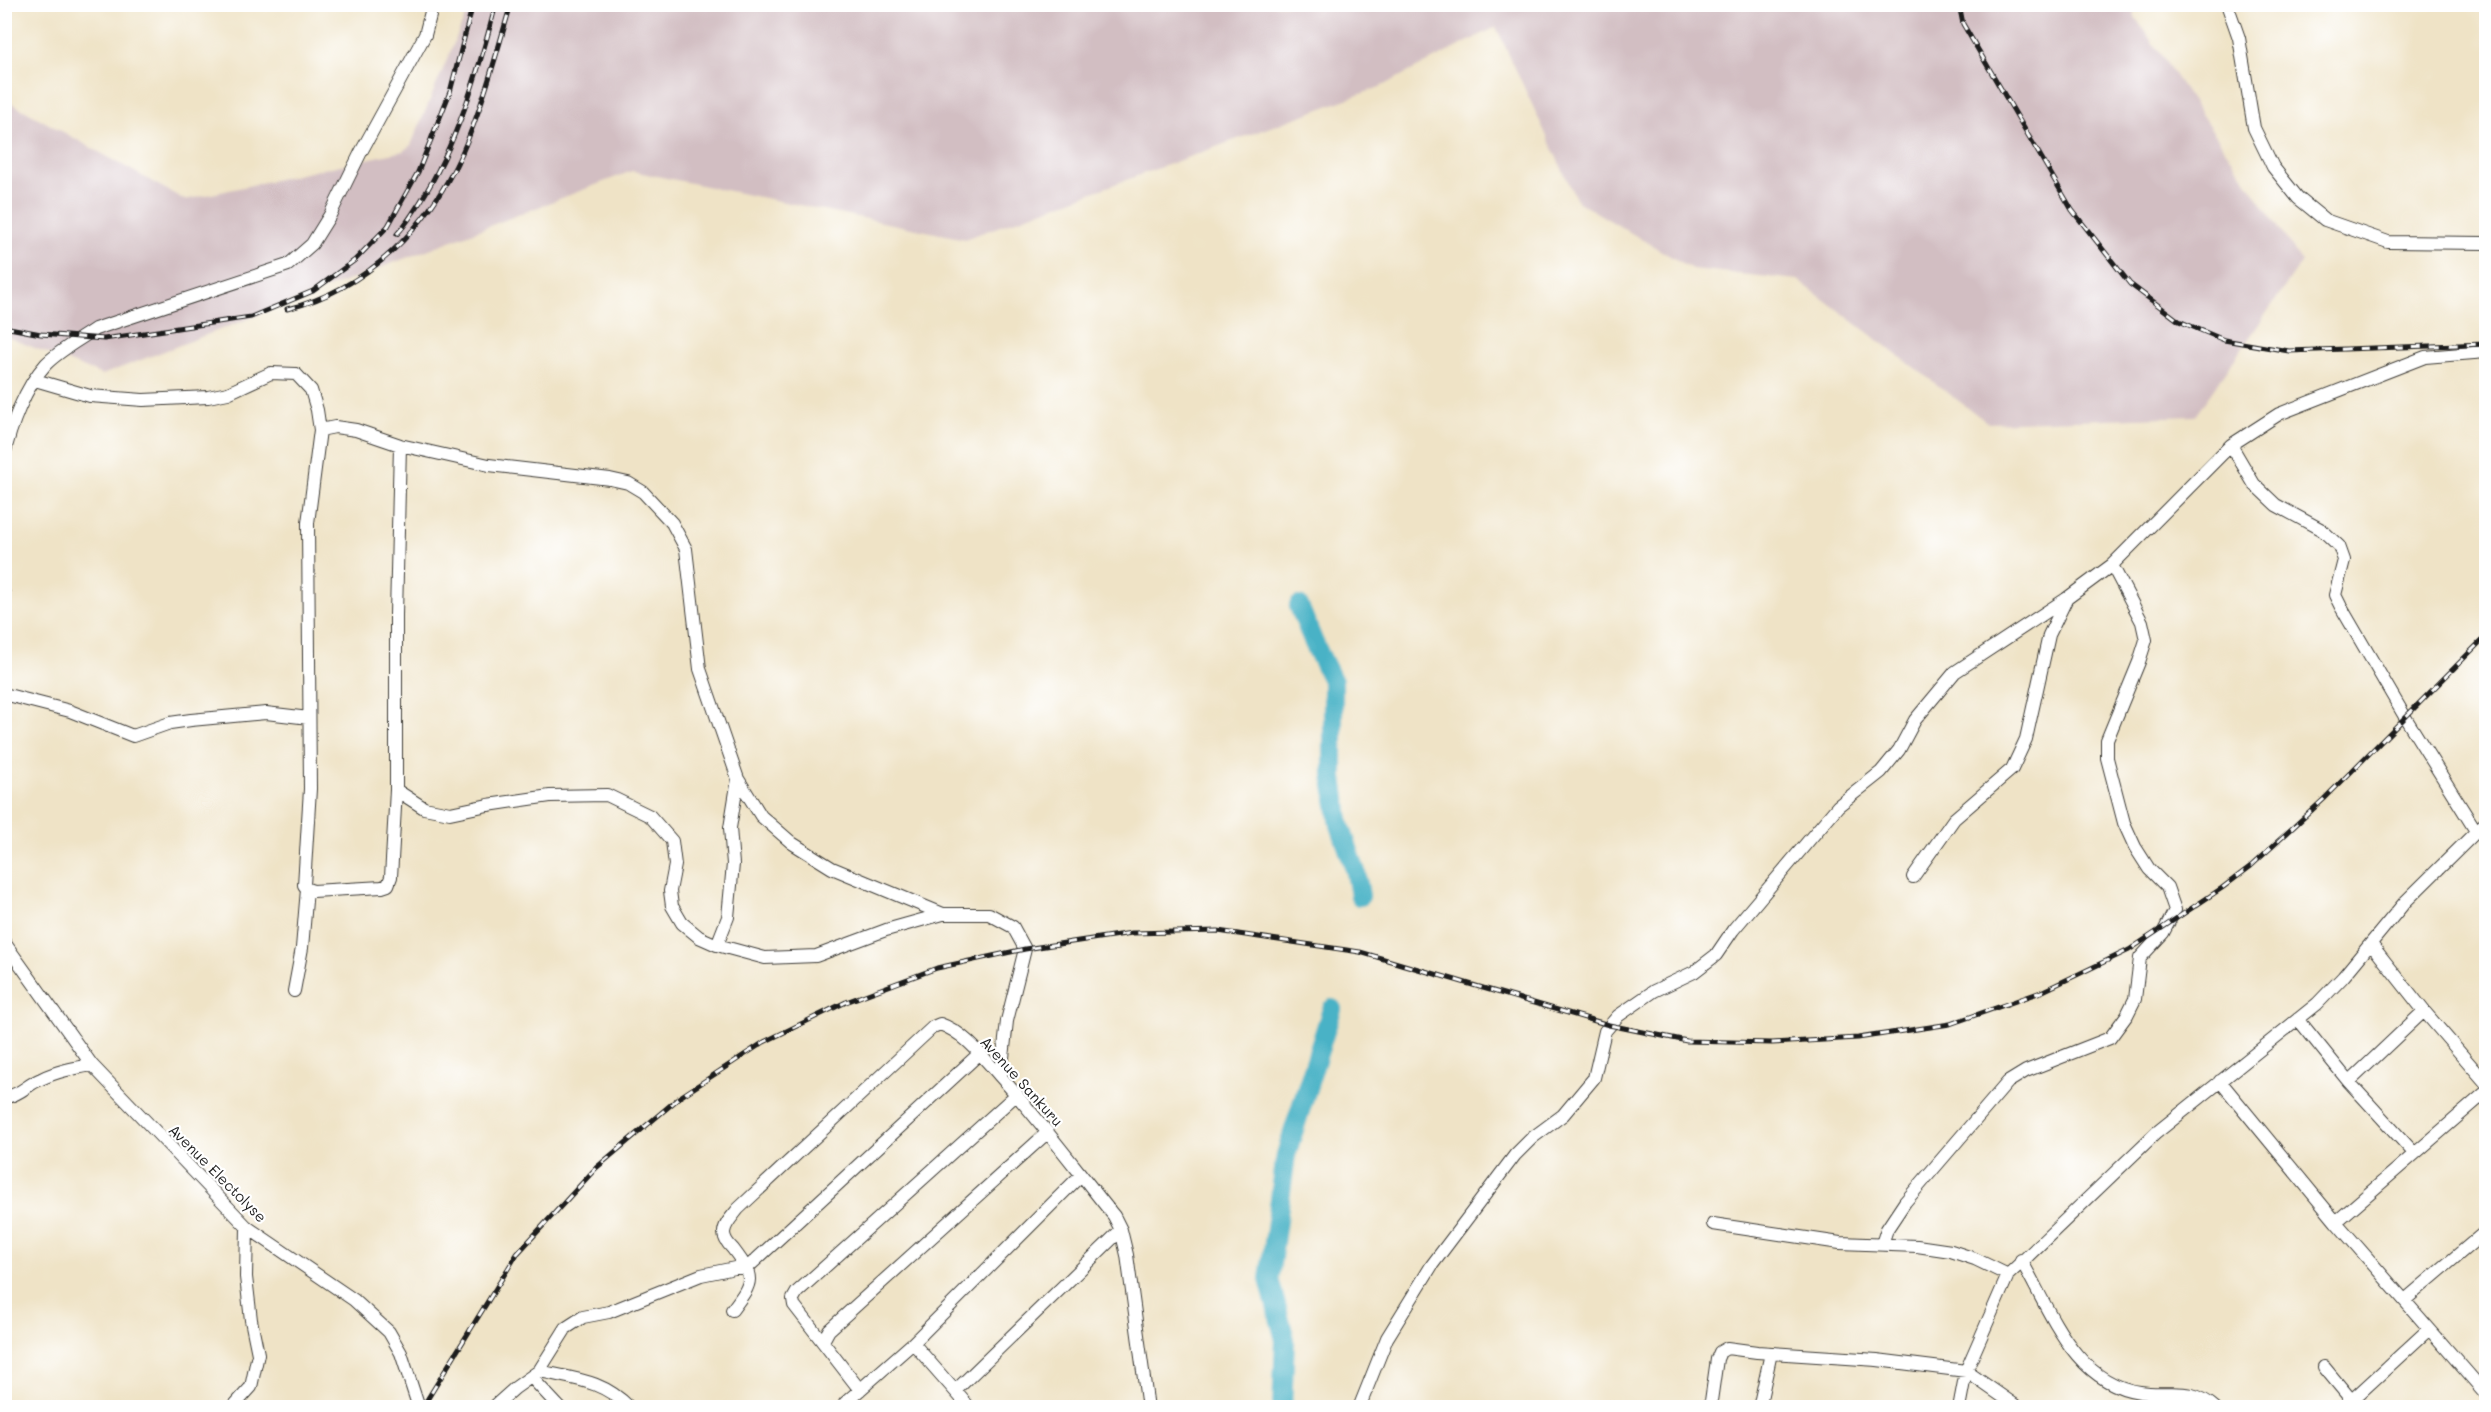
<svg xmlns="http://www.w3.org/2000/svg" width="2491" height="1412" font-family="Mali,sans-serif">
	<rect width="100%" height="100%" fill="#fff"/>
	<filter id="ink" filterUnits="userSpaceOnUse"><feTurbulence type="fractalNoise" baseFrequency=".0167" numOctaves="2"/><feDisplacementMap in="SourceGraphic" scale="12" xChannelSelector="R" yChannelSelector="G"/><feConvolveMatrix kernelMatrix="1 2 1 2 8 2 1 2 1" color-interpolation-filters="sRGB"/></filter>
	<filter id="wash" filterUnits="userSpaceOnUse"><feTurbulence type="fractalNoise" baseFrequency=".008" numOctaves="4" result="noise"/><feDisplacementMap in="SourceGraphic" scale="24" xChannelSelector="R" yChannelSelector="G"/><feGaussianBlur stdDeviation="1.35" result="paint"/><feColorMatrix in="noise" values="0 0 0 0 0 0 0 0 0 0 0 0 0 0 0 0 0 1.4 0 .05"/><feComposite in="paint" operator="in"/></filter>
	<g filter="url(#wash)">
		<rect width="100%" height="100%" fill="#efe3c6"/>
		<path fill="#d2bec2" d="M470 5H2133L2135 17 2302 262 2195 416 1988 423 1798 280 1692 269 1577 201 1496 27 1380 87 965 239 632 171 102 375 5 336 4 99 185 200 403 151 411 145Z"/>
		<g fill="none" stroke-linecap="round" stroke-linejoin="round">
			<path stroke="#48b2c6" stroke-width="20" d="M1299 606 1314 643 1333 682V778L1340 825 1356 872 1360 896
				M1282 1408 1285 1340 1269 1279 1286 1155 1332 1009"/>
		</g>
	</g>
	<g filter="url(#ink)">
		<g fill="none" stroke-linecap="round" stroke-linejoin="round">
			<defs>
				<path id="minor" d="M2227 4 2239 38 2254 128 2273 167 2298 198 2325 220 2388 242 2486 243
					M35 380 90 396 143 400 208 397 228 393 271 373 296 374 311 390 317 410 320 430 308 523 310 789 304 885 307 889 302 948 294 991
					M320 430 335 427 356 430 400 445 489 465 610 479 628 483 643 492 672 523 686 549 700 669 738 779 761 816 792 843 832 868 943 914
					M2231 445 2254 484 2276 505 2322 530 2339 546 2344 560 2335 595 2341 607 2408 722 2476 831
					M4 456C10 427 25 387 46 364 60 350 79 340 95 329L288 265 312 244 330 215 361 152 425 35 433 4
					M4 594V643
					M4 694 70 711 133 736 170 723 191 720 266 713 309 718
					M396 790 424 808 450 813 488 805 550 796 607 795 650 816 672 841 675 865 670 891 672 906 682 923 699 937 717 945 765 958 816 956 886 930 943 914H989L1013 927 1025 949 1007 1021 1001 1076
					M1913 877 1954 819 2012 769 2026 739 2049 635 2066 600
					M307 889 313 891 382 887 388 885 391 877 396 790V615L400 445
					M4 942 92 1065 247 1227 354 1300 389 1332 401 1353 419 1408
					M2371 944 2424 1011 2486 1083
					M717 945 728 917 733 864 730 828 738 779
					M2298 1019 2349 1082 2414 1153
					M2220 1081 2336 1222 2486 1394
					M2349 1082 2424 1011
					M4 1095 7 1097C21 1094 28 1084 41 1079 57 1071 74 1068 92 1065
					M2336 1222 2486 1092
					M1713 1224 1840 1243 1917 1246 1951 1251 1975 1259 2008 1275
					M1882 1244 1887 1229 1905 1202 2008 1082 2026 1071 2110 1038 2127 1015 2135 999 2140 958 2163 933 2175 910 2167 887 2149 869 2135 847 2124 823 2107 758V740L2139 662 2146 640 2142 622 2112 565
					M2021 1260C2050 1310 2074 1383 2140 1392 2170 1397 2190 1385 2215 1408
					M2405 1300 2486 1231
					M732 1310C754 1281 755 1278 733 1249 729 1245 724 1239 724 1233 724 1224 733 1216 738 1209L933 1027 940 1024C964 1032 983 1057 999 1075 1040 1120 1076 1169 1114 1216L1121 1230 1127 1255 1148 1408
					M823 1341 829 1330 1048 1132
					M913 1343 970 1408
					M2324 1367 2358 1408
					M539 1371C575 1379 603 1380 630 1408
					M532 1378 560 1408
					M860 1390 794 1305 793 1299 797 1292 1017 1094
					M955 1391 1121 1230
					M2352 1400 2429 1329
					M496 1405 515 1388 539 1371 566 1328 583 1317 609 1312 701 1275 735 1268H747L980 1053
					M232 1408 251 1387 258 1354 251 1320 246 1277 247 1227
					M844 1408 845 1403 913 1343 1081 1175
					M1359 1408 1387 1338 1432 1265 1515 1155 1532 1138 1563 1115 1594 1078 1605 1031 1618 1016 1654 991 1694 972 1716 955 1733 930 1838 806 1881 772 1899 750 1915 720 1955 672 2066 599 2112 565 2231 445 2279 414 2425 357 2486 352
					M1710 1408 1717 1359 1720 1352 1727 1348 1757 1352 1877 1360 1966 1371 2019 1408
					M1759 1408 1771 1353
					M1959 1408 1966 1371 2008 1275 2156 1133 2317 1004 2343 977 2405 902 2486 822"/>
			</defs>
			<use href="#minor" stroke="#3c3a36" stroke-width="14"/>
			<use href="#minor" stroke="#fff" stroke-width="12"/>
			<defs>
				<path id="rail" d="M1959 4 1963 24 2072 210 2130 284 2179 321 2224 340 2289 351 2486 344
					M397 234C406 225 412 214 419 204 457 144 478 73 496 4
					M287 309C368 289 428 227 462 153 482 108 497 52 511 4
					M4 327 41 334 104 339 251 317 313 291 355 260 388 226 418 172 450 92 473 4
					M422 1408 517 1254 596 1168 680 1097 764 1042 846 1002 937 968 1025 949 1132 933 1218 931 1360 952 1609 1025 1687 1041 1772 1043 1858 1038 1950 1024 2041 992 2129 950 2222 888 2251 866 2324 799 2486 636"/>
			</defs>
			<use href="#rail" stroke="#1c1c1c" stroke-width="5"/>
			<use href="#rail" stroke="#fff" stroke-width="3" stroke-dasharray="9" stroke-linecap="butt"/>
		</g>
	</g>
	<g text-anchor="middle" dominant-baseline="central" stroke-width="4.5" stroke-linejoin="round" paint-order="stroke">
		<g font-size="15" fill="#1c1c1c" stroke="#fff">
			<text transform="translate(1022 1081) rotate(48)">Avenue Sankuru</text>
			<text transform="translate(218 1173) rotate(45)">Avenue Electolyse</text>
		</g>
	</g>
	<rect width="2491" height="1412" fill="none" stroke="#fff" stroke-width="24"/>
</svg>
